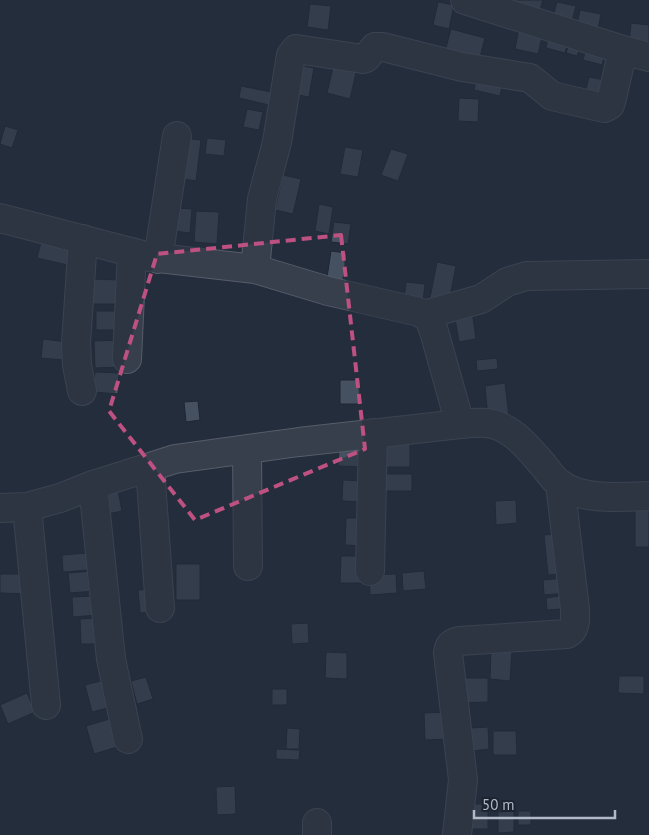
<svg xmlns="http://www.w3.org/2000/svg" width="649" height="835" font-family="'PT Sans',sans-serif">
	<rect width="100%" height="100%" fill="#242d3c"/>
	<path fill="#455060" stroke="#1f2633" d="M512 0H543L538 17 510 8Z
		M438 2 454 5 449 29 433 25Z
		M557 2 576 6 571 25 552 20Z
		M310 4 331 6 328 30 307 27Z
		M580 10 601 14 597 34 576 30Z
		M520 23 544 29 538 54 515 49Z
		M631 23 649 25V48L629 45Z
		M451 29 485 38 478 65 444 55Z
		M549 32 569 37 565 53 546 48Z
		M571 38 582 42 577 56 566 53Z
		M587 44 606 49 602 65 583 60Z
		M335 59 358 64 350 99 327 93Z
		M292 64 314 68 309 97 287 93Z
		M478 72 504 78 500 96 474 90Z
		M589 77 610 81 605 103 584 98Z
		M241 86 276 93 273 106 239 98Z
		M459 98 479 99 478 122 458 121Z
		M247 109 263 112 259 130 243 127Z
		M5 126 18 130 12 148 0 144Z
		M181 138 201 140 196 181 177 178Z
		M207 138 226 140 224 156 205 154Z
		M345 147 363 150 358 177 340 174Z
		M391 149 408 154 398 181 381 175Z
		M283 175 301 179 293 214 275 210Z
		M319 204 333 207 329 234 315 231Z
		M176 208 192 209 190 233 174 231Z
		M196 211 219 212 217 244 194 242Z
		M334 222 351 224 348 244 331 242Z
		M42 238 77 245 72 266 37 258Z
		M331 251 347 253 342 286 326 284Z
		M437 262 456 266 448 307 429 303Z
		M92 279 120 280V304H92Z
		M406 282 425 284 423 302 404 300Z
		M472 310 476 339 459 342 454 313Z
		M96 311H122V330H96Z
		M43 339 67 342 64 360 41 358Z
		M122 340 123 367 95 368 94 341Z
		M497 358 498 369 477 371 476 360Z
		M95 372 119 373 118 394 93 392Z
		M340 380H360V404H340Z
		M505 383 509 417 488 419 485 386Z
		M198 401 200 420 186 422 184 402Z
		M378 441H410V467H378Z
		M339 449 364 450 363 467 338 466Z
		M379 474H412V491H379Z
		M343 480 366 481 365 502 342 501Z
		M118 490 122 511 103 515 99 495Z
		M516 500 517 523 496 525 495 501Z
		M635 503 649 504V547H635Z
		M346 518H363L362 546 345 545Z
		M563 533 568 573 548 575 544 535Z
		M87 553 89 570 63 572 62 555Z
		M341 556H364L363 583H340Z
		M176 564H200V600H176Z
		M93 571 95 591 70 593 68 573Z
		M424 571 426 589 403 591 402 573Z
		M0 574H30V594L0 593Z
		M396 574 397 593 370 595 369 575Z
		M566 578 567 593 544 595 543 580Z
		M153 589 155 612 140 613 138 590Z
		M97 596 98 615 73 617 72 597Z
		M560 596 562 609 547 610 546 598Z
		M99 618 101 644H81L80 619Z
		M308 623 309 643 292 644 291 624Z
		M491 649 512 651 510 681 490 679Z
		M326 652 347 653V679L325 678Z
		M619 676H644V694L618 693Z
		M146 677 153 699 137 704 131 681Z
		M458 678H488V702L458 703Z
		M108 679 115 706 92 712 85 685Z
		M272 689H287V705H272Z
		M27 693 35 712 8 724 0 705Z
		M449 712V739L425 740 424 713Z
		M116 717 124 745 94 754 86 726Z
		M488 727 489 749 472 751 471 728Z
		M287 728 300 729 299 749H286Z
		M493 731H516L517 755H493Z
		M276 749 300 750 299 760 276 759Z
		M235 786 236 814 217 815 216 787Z
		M467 804H488V829H467Z
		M514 811V832L498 833V812Z
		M518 811H531V825H518Z"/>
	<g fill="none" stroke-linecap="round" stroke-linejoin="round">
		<defs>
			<path id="minor" d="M465 0 623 50 649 57
				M0 218 150 257 255 269 328 291 419 312 424 315 430 320 435 335 460 424
				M158 259 177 136
				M255 269 262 199 277 142 291 55 296 49 363 59 366 58 375 47H383L462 67 530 78 552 96 604 108 610 105 612 98 623 50
				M424 315 481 299 507 282 526 276 649 274
				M127 359 132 252
				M82 391 77 365 76 343 83 239
				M247 449 248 566
				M150 467 160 608
				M93 485 111 659 128 739
				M27 507 46 705
				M0 508 27 507 60 498 93 485 175 459 299 442 460 424C469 423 478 422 487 423 512 426 528 448 544 466 549 472 553 479 559 483 580 501 623 497 649 496
				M370 571 373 433
				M317 823V835
				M457 835 463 780 448 653C449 645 451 643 459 641L567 634C577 629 575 618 575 609L560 484"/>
		</defs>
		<use href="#minor" stroke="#565d6a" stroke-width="30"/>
		<use href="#minor" stroke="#383f4c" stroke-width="28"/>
	</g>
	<path d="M0 0H649V835H0ZM341 235 365 449 195 520 109 411 157 254Z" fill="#242d3c" fill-opacity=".55" fill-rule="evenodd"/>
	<path fill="none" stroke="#bd5181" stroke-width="4" stroke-dasharray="10 6" stroke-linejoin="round" d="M341 235 365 449 195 520 109 411 157 254Z"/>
	<path d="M474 810v8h141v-8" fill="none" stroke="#b3bac7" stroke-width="2.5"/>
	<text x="482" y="810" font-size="15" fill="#b3bac7" stroke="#1d2431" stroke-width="4" paint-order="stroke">50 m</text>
</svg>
